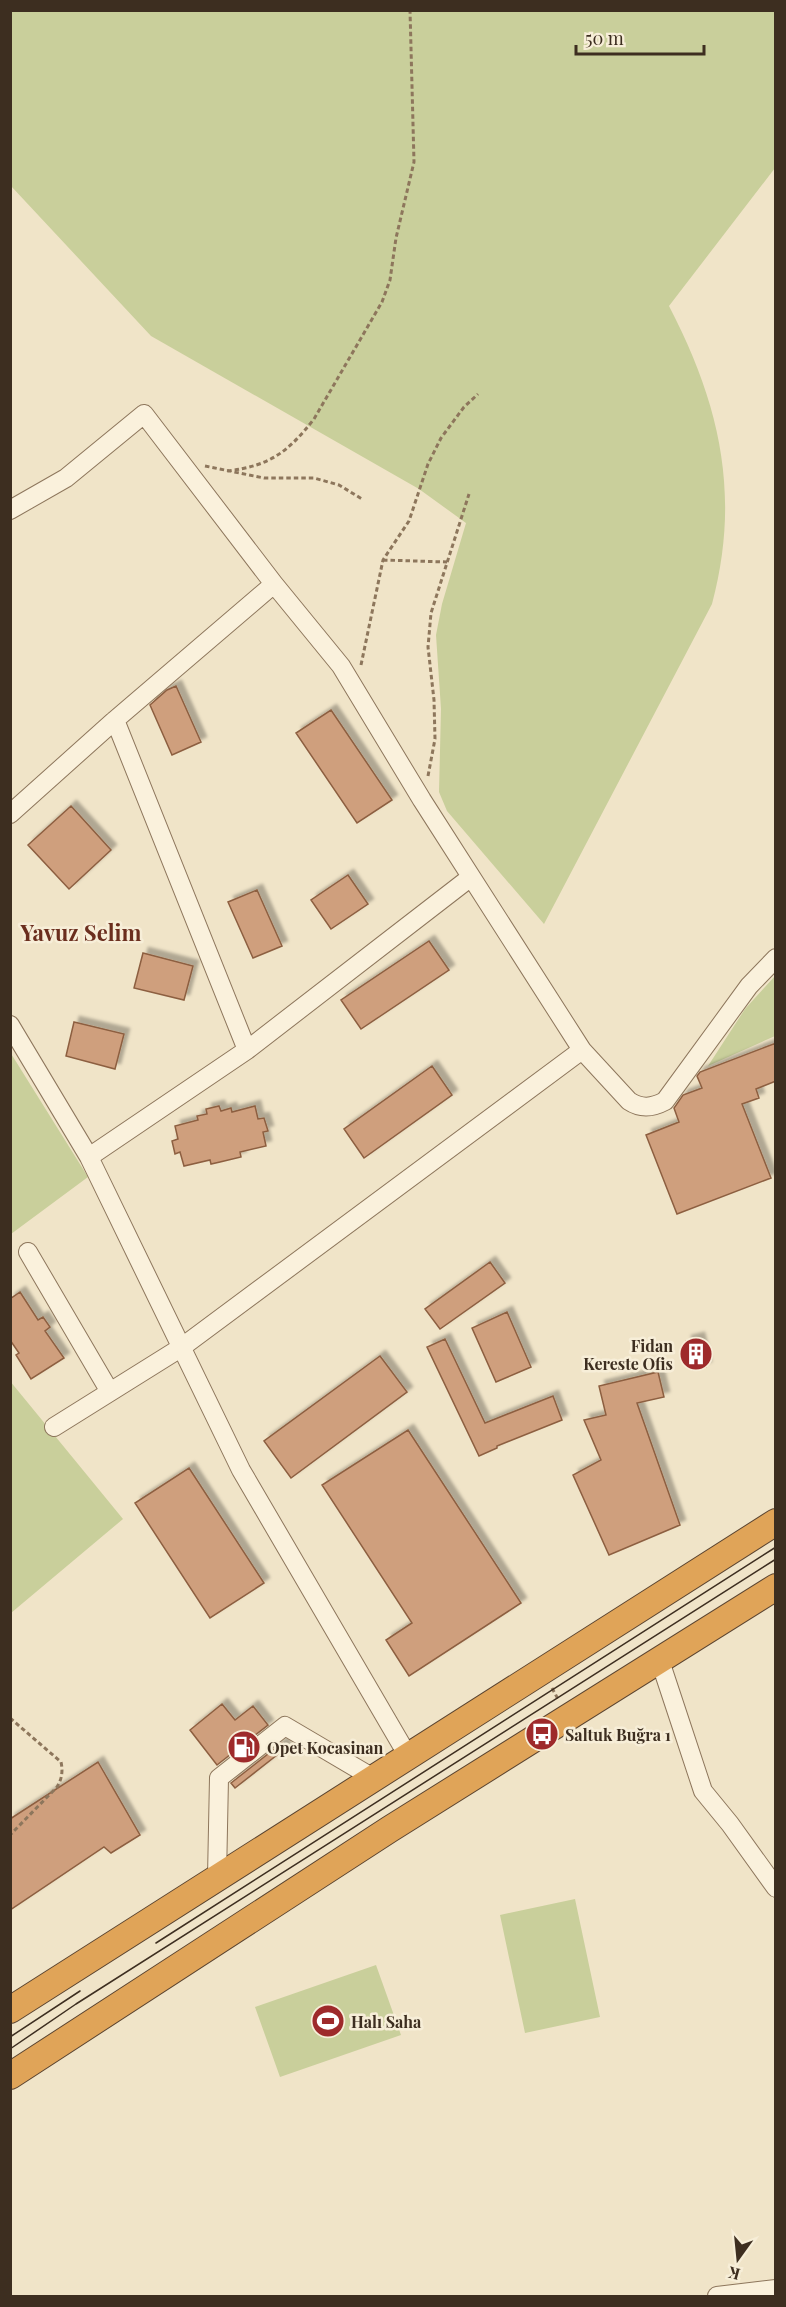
<svg xmlns="http://www.w3.org/2000/svg" width="786" height="2307" font-family="'Playfair Display',serif">
	<defs>
		<filter id="shadow"><feDropShadow dx="5.5" dy="-5.5" stdDeviation="1.5" flood-color="#0004"/></filter>
	</defs>
	<rect width="100%" height="100%" fill="#f0e4c8"/>
	<path fill="#c9cf9b" d="M11 10 775 11V168L669 306C720 404 741 495 712 604L544 924 447 811 439 792 441 709 436 635 442 604 466 523 419 489 151 336 11 186Z
		M775 976V1036L708 1066 745 1009Z
		M10 1052 88 1177 11 1234H10Z
		M10 1381 123 1519 11 1613H10Z
		M575 1899 600 2017 525 2033 500 1915Z
		M376 1965 401 2035 280 2077 255 2007Z"/>
	<path fill="#cf9f7d" stroke="#8d5f41" stroke-width="1.5" filter="url(#shadow)" d="M176 686 201 742 172 755 150 705 167 690Z
		M331 710 392 800 357 823 296 733Z
		M71 806 111 850 69 889 28 845Z
		M348 875 368 904 331 929 311 900Z
		M257 890 282 946 253 958 228 902Z
		M429 941 449 970 361 1029 341 1000Z
		M143 953 193 966 184 1000 134 988Z
		M74 1022 124 1034 115 1069 66 1056Z
		M776 1043V1081L756 1089 759 1098 742 1104 771 1178 677 1214 646 1135 679 1122 674 1108 683 1095 702 1088 697 1076 700 1072Z
		M432 1066 452 1095 364 1158 344 1129Z
		M219 1106 221 1111 231 1108 232 1112 255 1106 258 1119 264 1118 268 1131 263 1132 266 1146 240 1152 241 1157 220 1162 211 1164 210 1160 184 1166 180 1152 175 1154 172 1141 178 1139 175 1126 198 1120 197 1116 207 1114 206 1109Z
		M490 1262 505 1283 440 1329 425 1309Z
		M20 1292 38 1320 43 1317 50 1327 45 1331 64 1358 31 1379 16 1355 19 1353 10 1340V1299Z
		M507 1312 531 1367 496 1382 472 1328Z
		M699 1338 706 1367 693 1370 686 1341Z
		M445 1339 485 1423 553 1396 562 1420 497 1446V1448L479 1456 427 1347Z
		M380 1356 407 1392 291 1478 264 1441Z
		M658 1372 664 1397 637 1403 680 1525 609 1555 573 1475 601 1460 584 1420 606 1415 599 1386Z
		M408 1430 521 1603 409 1676 386 1640 412 1623 322 1485Z
		M189 1468 264 1583 210 1618 135 1503Z
		M222 1704 235 1720 253 1706 268 1725 217 1765 190 1730Z
		M282 1743 286 1748 235 1788 231 1783Z
		M98 1762 140 1835 111 1853 104 1847 10 1910V1819Z"/>
	<g fill="none" stroke-linecap="round" stroke-linejoin="round">
		<defs>
			<path id="minor" d="M10 510 66 478 144 414 274 584 115 720 10 814
				M274 584 341 666 422 800 582 1050 629 1101C641 1109 652 1108 665 1101L749 986 776 958
				M115 720 247 1050
				M10 1025 89 1157 241 1470 408 1756
				M89 1157 247 1050 471 877
				M28 1252 110 1392
				M54 1427 182 1347 582 1050
				M660 1661 703 1791 730 1824 776 1888
				M217 1877 219 1778 285 1726 375 1779
				M717 2296 776 2289"/>
			<path id="highway" d="M10 2010 776 1522
				M10 2076 390 1829 776 1587"/>
		</defs>
		<use href="#minor" stroke="#8d765c" stroke-width="20"/>
		<use href="#highway" stroke="#5b4430" stroke-width="28"/>
		<path stroke="#8d765c" stroke-width="3" stroke-dasharray="4.5 3" stroke-linecap="butt" d="M205 466 264 478H314L339 485 362 499
			M227 471C270 466 288 452 314 419L382 302 390 280 396 238 414 162 410 10
			M383 560 447 562
			M361 665 383 560 409 521 428 464 441 438 464 407 478 394
			M428 776 435 739 434 700 428 647 431 613 469 494
			M552 1688 559 1701
			M10 1718 61 1762C63 1771 62 1779 57 1787L10 1835"/>
		<use href="#minor" stroke="#faf1dc" stroke-width="18"/>
		<use href="#highway" stroke="#e0a458" stroke-width="26"/>
		<path stroke="#3d2e20" stroke-width="1.5" d="M156 1943 776 1547
			M10 2037 80 1991
			M10 2049 76 2004 776 1559"/>
	</g>
	<defs>
		<symbol id="building-disc" viewBox="-11 -11 22 22"><circle r="9.5" fill="#9e2a2b" stroke="#f7eed8"/><path d="M-4-6H4V6H1V3H-1V6H-4ZM-2.5-4.3h1.7v1.8h-1.7ZM.8-4.3h1.7v1.8H.8ZM-2.5-1h1.7V.8h-1.7ZM.8-1h1.7V.8H.8Z" fill="#fff"/></symbol>
		<symbol id="bus-disc" viewBox="-11 -11 22 22"><circle r="9.5" fill="#9e2a2b" stroke="#f7eed8"/><path d="M-5-6H5V4H4V6H2V4H-2V6H-4V4H-5ZM-3.5-4V0h7V-4ZM-3.5 1.2v1.5H-2V1.2ZM2 1.2v1.5H3.5V1.2Z" fill="#fff"/></symbol>
		<symbol id="fuel-disc" viewBox="-11 -11 22 22"><circle r="9.5" fill="#9e2a2b" stroke="#f7eed8"/><path d="M-5.5-6h7V0h2V4h1.3V-2.5L3-4.5l.8-.8L6-3V5H2.5V1h-1V6h-7ZM-4.2-4.7v3.2H.2V-4.7Z" fill="#fff"/></symbol>
		<symbol id="stadium-disc" viewBox="-11 -11 22 22"><circle r="9.5" fill="#9e2a2b" stroke="#f7eed8"/><path d="M0-5a6.5 5 0 1 0 0 10a6.5 5 0 1 0 0-10ZM-3.5-1.8h7v3.6h-7Z" fill="#fff"/></symbol>
	</defs>
	<g fill-rule="evenodd">
		<use href="#building-disc" x="677" y="1335" width="38" height="38"/>
		<use href="#bus-disc" x="523" y="1715" width="38" height="38"/>
		<use href="#fuel-disc" x="225" y="1728" width="38" height="38"/>
		<use href="#stadium-disc" x="309" y="2002" width="38" height="38"/>
	</g>
	<g text-anchor="middle" dominant-baseline="central" stroke-width="5" stroke-linejoin="round" paint-order="stroke">
		<g font-size="16" font-weight="bold" fill="#3d2e20" stroke="#f7eed8" text-anchor="start">
			<text x="673" y="1345" text-anchor="end">Fidan<tspan x="673" dy="18">Kereste Ofis</tspan></text>
			<text x="565" y="1734">Saltuk Buğra 1</text>
			<text x="267" y="1747">Opet Kocasinan</text>
			<text x="351" y="2021">Halı Saha</text>
		</g>
		<g font-size="22" font-weight="bold" fill="#6b2e1e" stroke="#f7eed8">
			<text x="81" y="932">Yavuz Selim</text>
		</g>
	</g>
	<rect width="786" height="2307" fill="none" stroke="#3d2e20" stroke-width="24"/>
	<g transform="translate(738 2259) rotate(195)" stroke="#f7eed8" stroke-width="4.5" paint-order="stroke">
	<path d="M0-4.5L10 22L0 15L-10 22Z" fill="#3d2e20"/>
	<text y="-9" font-size="16" font-weight="bold" text-anchor="middle" fill="#3d2e20">K</text>
	</g>
	<path d="M576 45v9h128v-9" fill="none" stroke="#3d2e20" stroke-width="3"/>
	<text x="585" y="45" font-size="18" fill="#3d2e20" stroke="#f7eed8" stroke-width="4.5" paint-order="stroke">50 m</text>
</svg>
